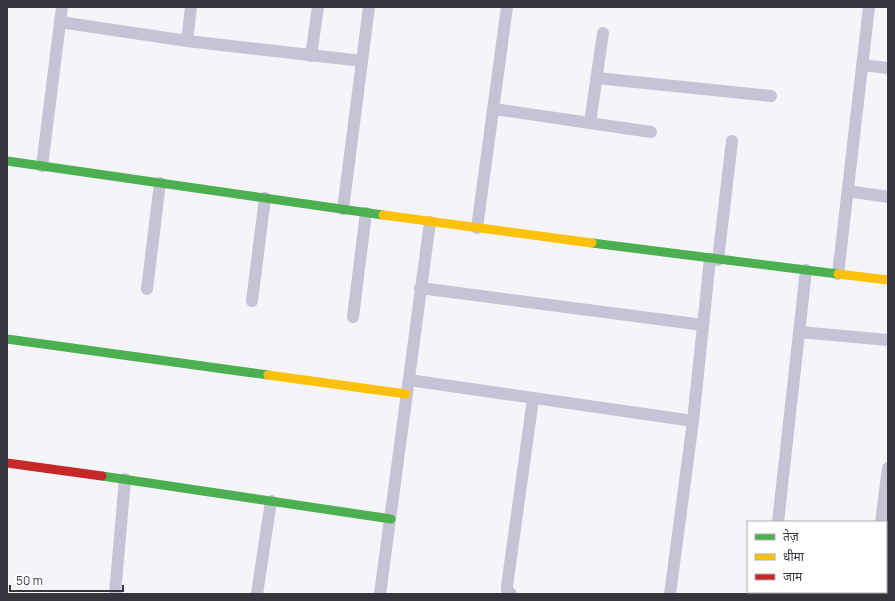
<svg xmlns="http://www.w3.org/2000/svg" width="895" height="601" font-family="Manrope,'Noto Sans Devanagari',sans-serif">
	<rect width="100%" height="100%" fill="#f5f4fb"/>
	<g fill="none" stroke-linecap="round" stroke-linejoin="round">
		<path stroke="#c5c3d5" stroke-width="12" d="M60 22 187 41 362 61
			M187 41 191 7
			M311 56 318 7
			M862 65 888 68
			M596 78 771 96
			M494 109 651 132
			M590 123 603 33
			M42 166 62 7
			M848 191 888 197
			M343 209 369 7
			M477 228 507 7
			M718 260 732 141
			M838 274 869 7
			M420 288 703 325
			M147 289 160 183
			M252 301 265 198
			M353 317 366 213
			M799 332 888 340
			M409 380 693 421
			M778 522 806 270
			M881 522 888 468
			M115 594 125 479
			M257 594 271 501
			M380 594 430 222
			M511 594 507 590V586L533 399
			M670 594 693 421 710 259
			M769 594 770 592
			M872 594V592"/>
		<path stroke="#4caf50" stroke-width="9" d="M7 161 383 215
			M592 243 838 274
			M7 339 268 375
			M102 476 391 519"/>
		<path stroke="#ffc107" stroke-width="9" d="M383 215 592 243
			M838 274 888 280
			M268 375 406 394"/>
		<path stroke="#c62828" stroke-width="9" d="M7 463 102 476"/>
	</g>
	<rect width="895" height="601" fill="none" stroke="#36353d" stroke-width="16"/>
	<rect x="747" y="521" width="140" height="72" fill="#ffffff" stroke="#afaeb1"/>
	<rect x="755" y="534" width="20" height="6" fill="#4caf50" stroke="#afaeb1"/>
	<text x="783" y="541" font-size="12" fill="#36353d">तेज़</text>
	<rect x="755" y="554" width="20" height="6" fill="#ffc107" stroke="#afaeb1"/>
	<text x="783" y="561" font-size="12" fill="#36353d">धीमा</text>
	<rect x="755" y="574" width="20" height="6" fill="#c62828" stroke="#afaeb1"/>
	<text x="783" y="581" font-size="12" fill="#36353d">जाम</text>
	<path d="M10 585v6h113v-6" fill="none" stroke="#36353d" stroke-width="2"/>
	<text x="16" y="585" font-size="12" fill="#36353d" stroke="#ffffff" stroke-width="3" paint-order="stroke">50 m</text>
</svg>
